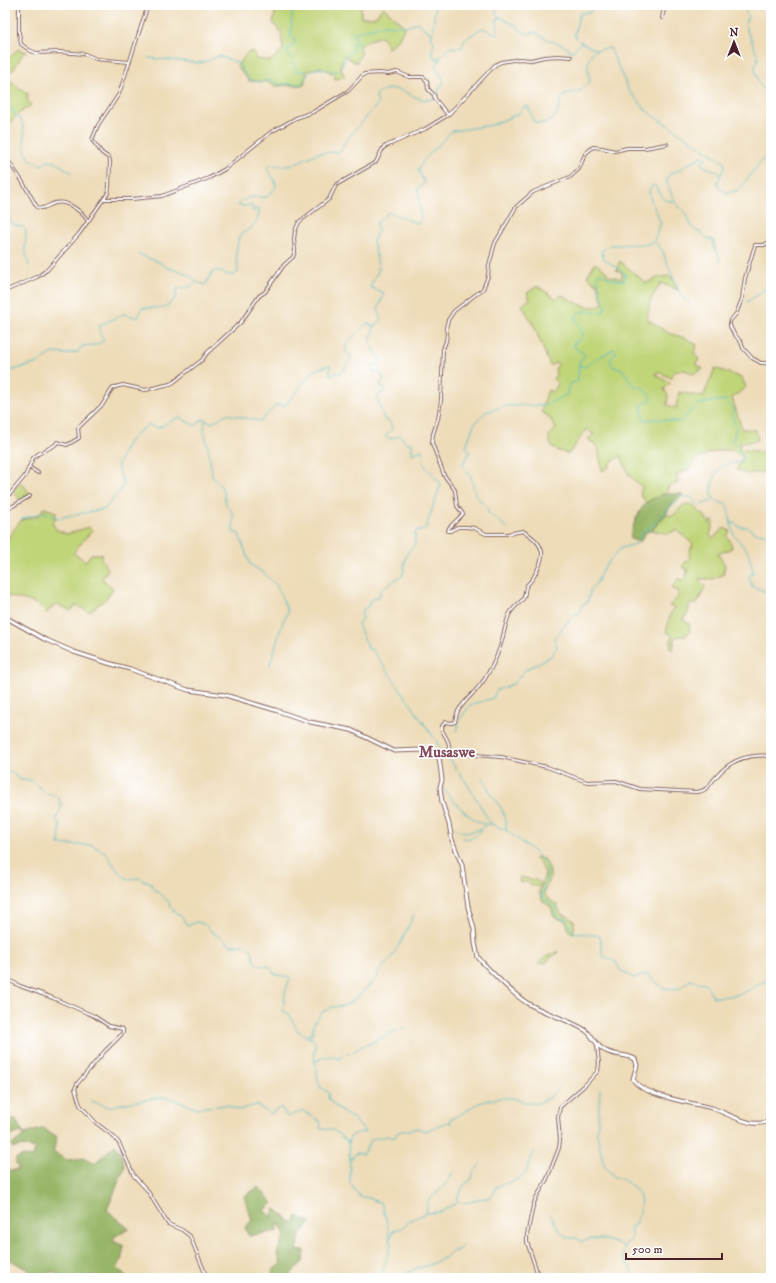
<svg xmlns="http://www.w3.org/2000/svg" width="776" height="1283" font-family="'IM FELL DW Pica',serif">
	<rect width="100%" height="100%" fill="#fff"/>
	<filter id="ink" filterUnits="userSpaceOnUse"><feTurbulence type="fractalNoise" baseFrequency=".025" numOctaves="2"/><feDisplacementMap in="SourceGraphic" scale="8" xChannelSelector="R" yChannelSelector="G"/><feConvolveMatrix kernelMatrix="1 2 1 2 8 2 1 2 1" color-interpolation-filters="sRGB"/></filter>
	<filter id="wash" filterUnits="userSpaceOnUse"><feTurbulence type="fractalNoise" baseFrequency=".012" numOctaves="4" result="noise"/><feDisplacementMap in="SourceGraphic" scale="16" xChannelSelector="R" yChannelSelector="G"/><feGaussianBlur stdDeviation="0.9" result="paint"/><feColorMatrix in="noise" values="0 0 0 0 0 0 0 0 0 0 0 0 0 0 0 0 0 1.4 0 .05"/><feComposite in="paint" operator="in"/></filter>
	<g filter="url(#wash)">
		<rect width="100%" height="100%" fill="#eedcb9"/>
		<path fill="#c0d478" stroke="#857a52" d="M273 5H365L361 6V17H375L383 7 405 27 397 41 388 48 382 36 369 40 358 47 362 52 356 63 344 55 340 66 345 77 335 79V75L321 67 307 71 304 85 274 86 268 82 249 81 237 66 248 52H254L256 59 270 61 283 50 281 32 273 23 275 14Z
			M18 49 27 52 23 53 14 69 7 73 10 81 28 94 27 100 31 105 17 115 7 126 5 125V61L7 60Z
			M620 261 646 283 659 277 671 276 678 290 661 283 651 299 647 319 668 333 685 338 697 345 694 354 699 359 696 364 703 369 693 374 686 370 675 371 671 378 659 372 655 374 670 383 664 389 668 395 667 405 676 408 679 392 703 397 715 368 742 378 746 387 732 398 742 429 756 430 758 440 739 444 740 449 764 452V458H771V471L746 474 736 470 743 457 733 450H722L707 454 694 461 690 469 676 475 678 483 668 486V494H661L657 498 646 503 640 494 642 487 629 475 621 456 610 463 609 467 602 471 598 447 588 439 594 434 586 429 569 454C555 450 550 450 549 435L556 429 549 417 541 412 548 390 553 392 558 384 553 379 556 375 555 368 558 365 557 362 550 366 535 328 522 305 530 299 527 293 537 286 557 299 562 295C574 301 590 313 603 303L598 285 587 276 595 263 607 272V275L622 279V273L616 270Z
			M21 482 31 495 20 500 13 491Z
			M690 504 696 507 698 511 704 515 710 524 711 521H714L710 535 713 538 724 528 730 531 726 537 730 540 732 548 718 554 725 565 723 575 713 579H699L705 587 697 604H690L687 615 682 619 689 624 690 631 686 636 675 637 673 650 670 648 672 635 666 632 671 612 676 608 669 606 678 597V590L671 589 678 579 687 580 686 574 688 570 682 567 687 560 690 559 689 553 693 544 676 530 668 534 652 530 666 514 673 516 683 505Z
			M44 508 56 512 55 519 52 523 57 530 67 534 89 527 92 530 73 553 86 561 91 554H102L101 559 108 569 102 579 113 588 108 597 89 612 76 605 71 611 57 604 46 613C32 597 23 602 5 595V542L21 520 38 516Z
			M535 857 544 859C549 866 553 876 548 884 546 888 545 889 544 893L547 898 557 905 561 914 569 917 574 921V933L569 932 566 921 554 917 551 907 542 900 539 892 544 878 545 872Z
			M520 877 535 880 541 883 540 887 531 885 528 882H519Z
			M557 951 558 953 550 958 546 963 538 964C543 957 550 955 557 951Z"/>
		<path fill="#98b668" stroke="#716a4a" d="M661 494H682L681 497 671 505 666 514 652 530 645 533 640 542 630 539C632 527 637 514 645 504 649 499 657 498 661 494Z
			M15 1119 24 1134 44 1128 51 1134 55 1135 57 1137 53 1152 67 1160 86 1158 95 1163 115 1145 120 1151 125 1166 107 1210 129 1229 115 1236 113 1241 124 1246 121 1261 117 1268 129 1278H96L93 1275 85 1278H60L55 1272H49L46 1278H35V1274L5 1257V1157L8 1159 6 1167 9 1171 19 1169 16 1165V1159L24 1156 33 1157 35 1149 24 1146 13 1148 12 1145 24 1135 20 1132 11 1136H5V1122L8 1120Z
			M258 1187 273 1203 264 1211 271 1217 275 1209 294 1224 297 1216 310 1222 300 1236 297 1250 305 1251 303 1262 291 1274 293 1278H274L272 1271 281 1263 277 1253 285 1236 281 1226 277 1225V1231L249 1236 245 1228 252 1220 244 1197Z"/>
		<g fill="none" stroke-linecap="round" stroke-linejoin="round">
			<path stroke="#4cbbc4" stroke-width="1" d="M292 5 291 37 295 40 294 45 288 49V54L292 59 296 71 300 72 304 71 306 72
				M494 5 497 15 518 27 522 32 528 34 535 32C544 39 548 40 558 43 563 44 568 49 572 52L581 42 596 50 610 48 629 91 648 112 724 162 725 166 717 183 720 189 727 193 739 190 761 161 771 155
				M742 5 748 16 745 23 746 25V29C749 34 757 53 758 58 758 61 756 64 755 67 755 76 761 90 769 94L771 93
				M432 36 435 9 433 5
				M581 42 574 35 580 13 590 12 591 10 599 5
				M148 58 201 63 219 56 238 63 249 80 261 82 270 80 277 84H302C312 64 317 68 337 72 346 63 342 58 353 50L352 43H358V39L353 36V33L383 25 408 26 418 22 423 28 429 31 434 43 432 51 434 58H439L451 47 462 48 464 40 482 28 497 34 498 33 497 19 501 17
				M5 106 12 109 15 115C30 122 20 149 29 158 32 161 37 163 41 165L48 161 55 162 72 173
				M674 201C660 203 661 193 655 185L652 186 649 190 650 198 661 223 654 241 662 250 679 292C682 296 685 301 689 303
				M5 203 6 211 13 225 23 227 26 230 25 250 29 266
				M138 254 159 262 167 268 180 271 190 276 197 282
				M719 262 720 258 714 247V241L705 237 700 232H698L692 227 685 213 674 201 666 180 669 175 673 172 679 171 686 165 702 156 705 157 706 159 702 162 701 165 717 171 720 175
				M747 302 771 285
				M374 327 370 342 380 360 378 365H373V372L381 373 384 378 380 384 386 391 378 396V402L384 419 390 422 392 429 385 436 391 439 400 435 406 443H412V454L422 450 424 465 441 484 425 530 417 531 415 534V545C404 552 405 563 403 575L380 590V596L370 600 368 607 362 610V619L358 624 368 649H372L437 742 443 755
				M579 365 584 367 614 349 616 353 610 359 613 367 621 368 627 376 632 385 643 388 652 398 641 406 644 420 657 419 681 422 698 404 725 400 733 408 732 416 736 427 733 441 742 456V462C736 463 728 463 723 466 713 473 709 489 714 500L727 505 734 535 749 553 753 572 749 577 752 586 771 594
				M5 385 7 383 5 375 10 371 38 363 52 353 67 354 78 352 82 346 95 345 104 341 100 333V325L124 314 138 318 142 308H164L175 299 177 289 189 287 197 282 205 285 211 274 216 270 232 276 238 272 236 253 239 236C250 228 260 224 259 208L253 211 252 205 242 206 238 205C244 196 257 197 267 197L276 187 275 181 267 168 270 165 289 166 318 153 339 152 348 138 378 104 376 97 378 92C383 91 389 88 394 89 412 91 419 106 438 97V91L441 85 443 84 444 80 435 67 439 62V58
				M205 420 204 429 209 453 212 475 223 489 226 504 233 513V532L239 534 250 564 264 573 277 586 288 612 283 621 270 665
				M22 519 44 512 57 518 105 509 124 485 117 466C126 447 130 435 149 425L158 428 179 417 195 426 203 419 212 423 226 414 261 421 276 405 285 406 314 370 330 365V375L342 372 352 357 345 351 348 342 367 323 374 327 382 320 378 309 384 293 370 287 379 269 373 241 378 231 376 223 389 212 418 224 421 219 418 189 425 183 418 170 423 161 452 131 492 125 518 114 524 107 528 106 534 122 537 123H546L552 120 557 114 562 98 567 94 580 91 590 82C588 69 584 59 596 50
				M731 523H734L740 527H747L754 532 768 535 771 538
				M507 528 488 513 487 506 476 496 470 474 466 471 463 464 470 452 466 446 474 424 486 412 505 406 547 405 567 394 569 384 578 381 579 362 584 358V354L574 347V343L582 338 583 332 575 318C579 308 594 312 603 312L606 306 600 293 597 275 601 273 610 279 624 281 626 274 604 259 601 251 609 245 648 244 654 241
				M457 731 459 721 470 705 493 698 497 690 513 684 525 670 550 657 557 647 554 638 572 616 580 612 582 604 587 603 591 589 597 582 604 567 621 548 636 544 642 533 651 527 681 496 691 497 698 506 714 500
				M447 756 466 782 491 824 506 830 539 856 548 872 541 896 554 906 556 917 567 919 572 932 600 936 603 956 616 962 620 970 634 978 647 974 663 988 678 989 690 980 706 984 713 997C724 997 734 996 745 992 756 987 757 981 771 981
				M5 771H10L20 780H31L45 792 58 797 62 806 56 819 60 826 59 845H92L106 853 119 873 128 879 140 878 144 881H148L151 883 152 887 169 902 170 907 173 910 181 916 187 925 197 922 204 924 212 932 231 945H246L252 950C255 963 254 966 269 966L275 974 290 978 285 993 283 1011 289 1014 298 1031 314 1040C317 1046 313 1049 314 1055 315 1066 317 1076 320 1087L329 1093 328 1096 329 1100 342 1112 354 1119 365 1132 357 1133 351 1136 348 1142 350 1160V1183L360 1197H365L381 1203 387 1222 391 1245 382 1272 376 1278
				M483 777 491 795 496 800 501 808 506 820V830
				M443 788C452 799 476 829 491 824
				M455 828C462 835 478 832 485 826
				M463 838C472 840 476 837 481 830
				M311 1038 309 1034 313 1033C312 1019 318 1021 322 1012L329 1009 331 1007 342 1006 351 1003V1001L357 998 363 991 376 980 377 978 378 977V973L391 958 403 938 414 914
				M316 1061H319V1058L325 1056 326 1057 329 1056 332 1057 336 1056 337 1059 341 1058V1056L353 1052 362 1046 366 1045 388 1035 395 1031 405 1028
				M600 1089 597 1134 604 1165 614 1177C620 1178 624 1180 629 1184 646 1194 641 1210 634 1226L630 1227 632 1238 624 1246 623 1259 631 1268 634 1278
				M91 1101 109 1107 131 1102 165 1097 175 1100 195 1108 228 1105 238 1110 257 1105 270 1114 281 1107 287 1117 303 1111 320 1121 321 1129 333 1130 348 1142
				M351 1159 356 1153 363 1154 372 1139 388 1136 394 1138 398 1132 418 1128 425 1131 447 1122 451 1123 450 1119C464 1114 474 1103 489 1100 496 1098 509 1097 516 1099 519 1099 522 1101 525 1102 539 1107 550 1098 559 1088
				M459 1202 457 1199 464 1185 472 1179 473 1173 481 1164
				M426 1213 428 1201 446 1184 453 1172
				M550 1214C557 1225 560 1240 577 1238L582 1242C596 1235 609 1241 624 1246
				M390 1238 393 1231 404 1227 409 1221 426 1213 441 1212 458 1202 464 1203 492 1197 496 1187 518 1179 526 1173 534 1151
				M279 1277 284 1278
				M187 1278 188 1272
				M399 1278 416 1268 427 1266 446 1257 451 1252 458 1250 463 1245"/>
		</g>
	</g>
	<g filter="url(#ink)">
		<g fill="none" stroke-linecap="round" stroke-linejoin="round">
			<defs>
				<path id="minor" d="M19 5V33L21 44 29 50 36 53 60 52 85 54 96 59 129 62
					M662 18 665 5
					M5 156 22 181 37 207C44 210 48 205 55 203 68 200 82 212 88 221
					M104 199H132L162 196 209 178 225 169 271 132 296 118 313 112 348 91 364 74 379 73 388 74 397 72 409 77H423L427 81 428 89 434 95 435 99 448 115
					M771 241 764 245H755L745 278 742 299 736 314 730 321V326L734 334 741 342 743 348 752 358 761 363H768L771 365
					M5 291 37 277 47 270 79 234 108 193 109 187 110 161 109 158 102 153 92 140 98 125 119 94 148 5
					M29 467 38 473
					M5 495 10 494 25 476 33 458 38 454 55 445 57 442 67 445 79 438 78 428 103 404 112 389 115 387 123 385 145 390 170 384 174 382 189 370 202 360 207 353 241 322 259 296 265 292 284 265 293 257 295 251 294 239 295 231 299 222 329 199 336 185 376 162 383 148 386 146 425 129 448 115 495 65 501 62 520 59 531 60 544 57 558 56 571 57
					M5 509 13 506 30 496
					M448 755C447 751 449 750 449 746 449 736 435 729 446 722L451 723 455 722C456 718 456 714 458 711 466 698 480 689 487 675 494 664 500 649 503 636 505 629 506 622 509 615 512 608 518 605 523 599 526 595 524 590 527 585 529 583 531 581 533 578 546 557 547 545 523 531L507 534H486L474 528 467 527H458L450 531H448L449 528 463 514 457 506 455 490 444 475 432 443 433 434 438 419 441 400 443 349 446 341 447 334 446 328 448 320 454 311 483 289 488 276 489 265 495 243 516 207 533 192 570 177 579 169 585 154 593 147 602 148 615 151 627 148H645L667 144
					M439 756 460 754 501 757 547 767 587 782 616 781 640 789 696 792C707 792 710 783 717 776 731 759 750 754 771 756
					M5 978 20 986 53 998 94 1016 109 1026 123 1029V1032L121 1035 104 1052 77 1084 75 1089 80 1105 96 1123 112 1135 119 1143 134 1176 147 1190 168 1224 182 1230 190 1236 207 1278
					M539 1278 527 1242V1235L533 1206 536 1198 547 1179 559 1148 560 1140 558 1117 560 1107 584 1086 598 1071 599 1063 597 1045"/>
				<path id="major" d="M5 617 44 639 74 652 108 663 130 669 188 690 225 695 275 710 310 722 351 730 394 751 421 750 439 757 442 780 440 787 442 802 449 824 452 840 462 865 468 907 474 929 475 943 478 957 482 962C496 976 510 992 527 1003 546 1014 567 1019 585 1030 594 1036 596 1047 606 1051 615 1056 626 1054 635 1059L637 1065 633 1079C641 1096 694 1103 712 1108 723 1112 742 1122 753 1123 759 1124 765 1122 771 1122"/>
			</defs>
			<use href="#minor" stroke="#83615d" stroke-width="4"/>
			<use href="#major" stroke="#83615d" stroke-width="5"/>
			<use href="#minor" stroke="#fff" stroke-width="2"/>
			<use href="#major" stroke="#fff" stroke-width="3"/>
		</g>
	</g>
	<g text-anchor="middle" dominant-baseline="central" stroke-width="3.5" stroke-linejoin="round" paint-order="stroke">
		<g font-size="16" font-weight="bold" fill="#824b5b" stroke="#fff">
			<text x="447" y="752">Musaswe</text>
		</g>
	</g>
	<rect width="776" height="1283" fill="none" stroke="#fff" stroke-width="20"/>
	<g transform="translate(734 42)" stroke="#ffffff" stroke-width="3" paint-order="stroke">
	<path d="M0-3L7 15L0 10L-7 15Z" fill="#4a1f2b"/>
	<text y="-6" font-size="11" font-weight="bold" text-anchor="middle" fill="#4a1f2b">N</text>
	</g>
	<path d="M626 1253v6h96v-6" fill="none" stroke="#4a1f2b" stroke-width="2"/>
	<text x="632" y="1253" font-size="12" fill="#4a1f2b" stroke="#ffffff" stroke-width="3" paint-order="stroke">500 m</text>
</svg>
